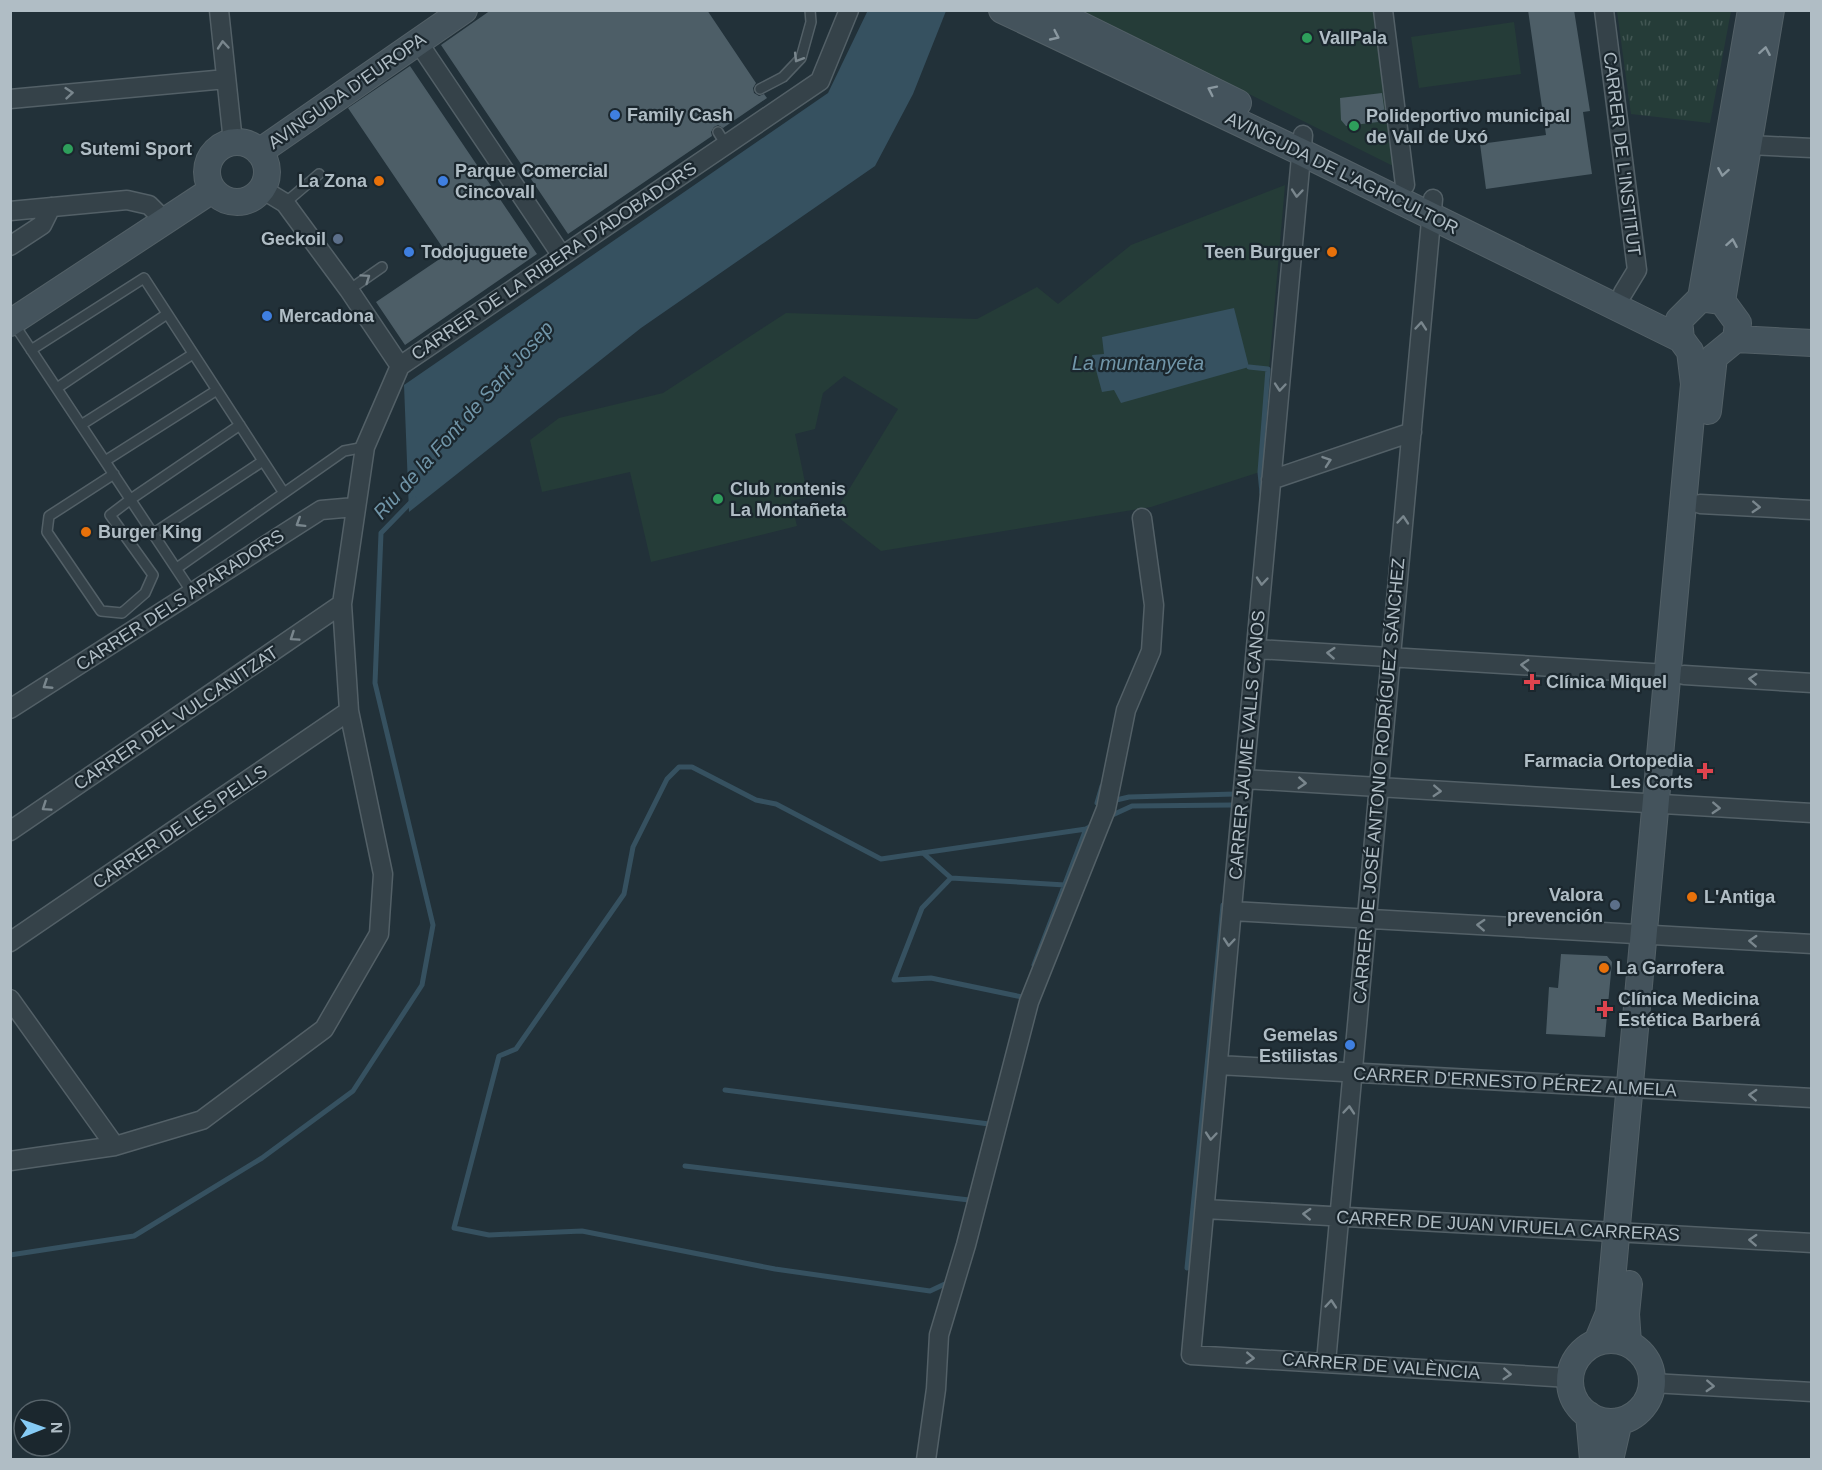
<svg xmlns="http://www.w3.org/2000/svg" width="1822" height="1470" font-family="Helvetica,sans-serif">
	<defs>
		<pattern id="park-tufts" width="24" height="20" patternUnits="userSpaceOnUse" patternTransform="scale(1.5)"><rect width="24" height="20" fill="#253c38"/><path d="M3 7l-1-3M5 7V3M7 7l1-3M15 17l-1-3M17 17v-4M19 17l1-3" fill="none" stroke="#425653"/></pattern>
	</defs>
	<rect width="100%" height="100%" fill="#223139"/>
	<path fill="#253c38" d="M1083 11H1379L1401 170Z
		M1514 22 1521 74 1419 88 1411 37Z
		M1285 185 1260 472 1151 507 881 551 834 514 898 409 844 376 823 393 815 429 795 434 808 497 791 501 797 526 651 562 630 472 542 492 530 440 559 418 663 393 786 313 977 319 1037 287 1058 304 1131 245Z"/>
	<path fill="url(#park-tufts)" d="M1617 11H1731L1710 123 1631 114Z"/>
	<path fill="#365160" d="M868 10 946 11 913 94 875 166 641 328 409 512 404 385 828 93Z
		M1234 308 1249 367 1121 403 1114 390 1102 392 1092 355 1104 354 1102 337Z"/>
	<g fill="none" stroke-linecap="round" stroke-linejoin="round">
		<path stroke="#365160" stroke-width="5" d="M1249 367 1268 369 1260 472 1262 493
			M1102 786 1097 803 1102 802
			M1112 801 1129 797 1235 794
			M1108 817 1132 806 1233 805
			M923 853 951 878 1065 885
			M951 878 922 908 894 980 931 978 1022 997
			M1034 965 1086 829 1095 824
			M725 1090 989 1124
			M685 1166 969 1200
			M10 1255 134 1236 262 1158 353 1091 422 985 433 925 375 683 381 533 414 499
			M1187 1268 1223 905
			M948 1281 947 1283 930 1291 775 1269 582 1231 489 1235 454 1228 499 1056 516 1049 624 894 633 847 667 779 679 767H692L756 800 776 804 881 859 1086 829"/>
	</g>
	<path fill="#4d5e67" d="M491 10H707L756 83 753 88 754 93 759 96 764 94 767 98 723 128 718 125 714 127 711 132 712 136 568 234 441 45Z
		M1528 10H1574L1590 111 1583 112 1592 174 1486 189 1480 144 1546 135Z
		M410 66 537 254 405 345 376 302 447 254 348 108Z
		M1382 93 1386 121 1346 126 1341 120 1340 98Z
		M1561 954 1607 956 1612 962 1605 1037 1546 1034 1549 987 1558 988Z"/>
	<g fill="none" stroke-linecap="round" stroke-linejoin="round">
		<defs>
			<path id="lane" d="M760 89 783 77 801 58 811 22 810 10
				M718 132 726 145
				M285 203 319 174
				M349 290 382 267
				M14 324 191 591
				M31 350 144 278 284 493
				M57 388 167 314
				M81 425 193 354
				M105 461 217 390
				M114 474 49 516 47 532 101 611 122 613 145 593 153 575 110 515 131 499 240 425
				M154 533 263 461
				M177 568 344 451 365 447"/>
			<path id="street" d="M219 10 233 142
				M1383 10 1405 185
				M1604 10 1637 270 1623 293
				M418 42 562 256
				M10 99 226 79
				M1303 135 1191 1355 1570 1378
				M1749 145 1812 148
				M262 189 285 203 349 290 400 366
				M10 211 127 200 149 205 165 221
				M10 246 42 225 51 207
				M1271 480 1412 432
				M1700 504 1812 510
				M1256 649 1668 674
				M1684 675 1812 683
				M10 709 321 510 355 507
				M1244 779 1812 813
				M10 831 342 604
				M1232 911 1812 944
				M10 942 349 711
				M10 999 115 1146
				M1218 1065 1812 1098
				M10 1161 115 1146 202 1120 324 1029 379 934 383 874 349 711 342 604 365 447 400 366 820 81 849 10
				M1205 1209 1812 1243
				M1326 1362 1433 199
				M1652 1383 1812 1392
				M926 1460 936 1389 939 1335 966 1245 1029 1002 1106 809 1126 710 1151 651 1154 605 1142 518"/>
			<path id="secondary" d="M1002 10 1301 152 1681 339
				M1050 10 1238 103
				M207 172a30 30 0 1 1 60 0a30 30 0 1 1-60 0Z
				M259 152 464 10
				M1701 298 1751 10
				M1707 299 1722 301 1738 323 1736 339 1714 357
				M1722 301 1771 10
				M10 323 212 190
				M1736 339 1812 343
				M1689 350 1681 339 1679 320 1701 298
				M1708 411 1714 357
				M1570 1381a41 41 0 1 1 82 0a41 41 0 1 1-82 0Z
				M1597 1342 1609 1313 1694 384 1690 351
				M1628 1343 1626 1314 1629 1284
				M1589 1415 1593 1460
				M1610 1460 1619 1421"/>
		</defs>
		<use href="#lane" stroke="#536067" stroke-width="12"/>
		<use href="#street" stroke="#536067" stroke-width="21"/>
		<use href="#secondary" stroke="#536067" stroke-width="28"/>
		<use href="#lane" stroke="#354249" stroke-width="9"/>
		<use href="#street" stroke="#354249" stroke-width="18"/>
		<use href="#secondary" stroke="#44535c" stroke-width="26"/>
	</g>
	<defs><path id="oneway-chevron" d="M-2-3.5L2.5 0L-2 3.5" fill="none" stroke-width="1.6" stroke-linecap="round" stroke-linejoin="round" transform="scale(1.5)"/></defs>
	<g stroke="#8a98a0">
		<use href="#oneway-chevron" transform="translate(1055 36) rotate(25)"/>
		<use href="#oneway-chevron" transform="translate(1765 51) rotate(-80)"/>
		<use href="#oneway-chevron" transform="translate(1212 90) rotate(-154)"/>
		<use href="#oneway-chevron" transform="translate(1723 172) rotate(100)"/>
		<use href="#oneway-chevron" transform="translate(1732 243) rotate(-80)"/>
	</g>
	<g stroke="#79868d">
		<use href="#oneway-chevron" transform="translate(223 45) rotate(-95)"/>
		<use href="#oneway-chevron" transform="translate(798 58) rotate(121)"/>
		<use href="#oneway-chevron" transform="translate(69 93) rotate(-5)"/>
		<use href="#oneway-chevron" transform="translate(1297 193) rotate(95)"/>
		<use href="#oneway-chevron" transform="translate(366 278) rotate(-35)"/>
		<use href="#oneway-chevron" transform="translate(1421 326) rotate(-85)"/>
		<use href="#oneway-chevron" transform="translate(1280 387) rotate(95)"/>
		<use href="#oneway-chevron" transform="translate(1327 461) rotate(-19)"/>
		<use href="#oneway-chevron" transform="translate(1756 507) rotate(3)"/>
		<use href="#oneway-chevron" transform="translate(1403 520) rotate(-85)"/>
		<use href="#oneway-chevron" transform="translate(300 523) rotate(148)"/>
		<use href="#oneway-chevron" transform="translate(1262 581) rotate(95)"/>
		<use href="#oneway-chevron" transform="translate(294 637) rotate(146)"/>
		<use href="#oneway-chevron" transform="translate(1331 653) rotate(-176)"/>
		<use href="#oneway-chevron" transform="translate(1525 665) rotate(-177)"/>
		<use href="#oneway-chevron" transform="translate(1753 679) rotate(-176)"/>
		<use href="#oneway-chevron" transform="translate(47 685) rotate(147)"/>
		<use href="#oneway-chevron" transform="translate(1302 783) rotate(4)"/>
		<use href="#oneway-chevron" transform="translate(1437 791) rotate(3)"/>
		<use href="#oneway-chevron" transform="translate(46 807) rotate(146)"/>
		<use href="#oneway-chevron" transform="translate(1716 808) rotate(3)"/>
		<use href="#oneway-chevron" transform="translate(1481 925) rotate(-177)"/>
		<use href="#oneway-chevron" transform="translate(1753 941) rotate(-177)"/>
		<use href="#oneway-chevron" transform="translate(1229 942) rotate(95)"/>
		<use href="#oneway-chevron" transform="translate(1753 1095) rotate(-177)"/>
		<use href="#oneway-chevron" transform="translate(1349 1110) rotate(-85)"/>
		<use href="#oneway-chevron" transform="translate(1211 1136) rotate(95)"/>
		<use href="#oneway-chevron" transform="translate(1307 1214) rotate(-177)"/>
		<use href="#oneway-chevron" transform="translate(1753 1240) rotate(-177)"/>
		<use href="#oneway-chevron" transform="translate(1331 1304) rotate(-85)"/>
		<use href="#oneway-chevron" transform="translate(1250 1358) rotate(3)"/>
		<use href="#oneway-chevron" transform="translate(1507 1374) rotate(4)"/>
		<use href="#oneway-chevron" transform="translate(1710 1386) rotate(3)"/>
	</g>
	<g fill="#2e9e5b" stroke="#1b272e" stroke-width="2">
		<circle cx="1307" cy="38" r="6"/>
		<circle cx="1354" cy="126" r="6"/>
		<circle cx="68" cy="149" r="6"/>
		<circle cx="718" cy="499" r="6"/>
	</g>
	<g fill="#3f7fe0" stroke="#1b272e" stroke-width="2">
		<circle cx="615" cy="115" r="6"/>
		<circle cx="443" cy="181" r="6"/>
		<circle cx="409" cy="252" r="6"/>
		<circle cx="267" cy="316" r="6"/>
		<circle cx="1350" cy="1045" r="6"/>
	</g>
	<g fill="#e8710a" stroke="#1b272e" stroke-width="2">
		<circle cx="379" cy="181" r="6"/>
		<circle cx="1332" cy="252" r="6"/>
		<circle cx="86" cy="532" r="6"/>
		<circle cx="1692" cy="897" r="6"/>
		<circle cx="1604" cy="968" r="6"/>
	</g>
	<g fill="#5c6f8a" stroke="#1b272e" stroke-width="2">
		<circle cx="338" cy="239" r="6"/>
		<circle cx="1615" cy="905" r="6"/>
	</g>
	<g fill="#e0444e" stroke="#1b272e" stroke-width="2">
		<path d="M1529 673h6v6h6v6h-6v6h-6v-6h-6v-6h6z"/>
		<path d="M1702 762h6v6h6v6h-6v6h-6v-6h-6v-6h6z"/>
		<path d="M1602 1000h6v6h6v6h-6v6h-6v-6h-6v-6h6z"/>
	</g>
	<g text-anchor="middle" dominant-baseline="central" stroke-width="4.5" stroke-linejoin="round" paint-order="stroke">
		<g font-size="18" font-weight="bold" fill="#b0bdc5" stroke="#1b272e" text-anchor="start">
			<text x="1319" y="38">VallPala</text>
			<text x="627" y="115">Family Cash</text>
			<text x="1366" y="116">Polideportivo municipal<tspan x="1366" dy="21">de Vall de Uxó</tspan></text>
			<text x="80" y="149">Sutemi Sport</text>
			<text x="455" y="171">Parque Comercial<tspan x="455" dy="21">Cincovall</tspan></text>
			<text x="367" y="181" text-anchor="end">La Zona</text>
			<text x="326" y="239" text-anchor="end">Geckoil</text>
			<text x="421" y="252">Todojuguete</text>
			<text x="1320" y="252" text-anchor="end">Teen Burguer</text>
			<text x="279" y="316">Mercadona</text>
			<text x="730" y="489">Club rontenis<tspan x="730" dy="21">La Montañeta</tspan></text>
			<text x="98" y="532">Burger King</text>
			<text x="1546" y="682">Clínica Miquel</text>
			<text x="1693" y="761" text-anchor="end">Farmacia Ortopedia<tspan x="1693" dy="21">Les Corts</tspan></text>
			<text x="1603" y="895" text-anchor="end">Valora<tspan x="1603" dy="21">prevención</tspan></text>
			<text x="1704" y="897">L'Antiga</text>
			<text x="1616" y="968">La Garrofera</text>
			<text x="1618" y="999">Clínica Medicina<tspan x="1618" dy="21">Estética Barberá</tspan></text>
			<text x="1338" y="1035" text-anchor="end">Gemelas<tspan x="1338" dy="21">Estilistas</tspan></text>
		</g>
		<g font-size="18" fill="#b0bdc5" stroke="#1b272e">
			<text transform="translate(347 91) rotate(-35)">AVINGUDA D'EUROPA</text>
			<text transform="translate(1622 154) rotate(83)">CARRER DE L'INSTITUT</text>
			<text transform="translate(1342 173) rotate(26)">AVINGUDA DE L'AGRICULTOR</text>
			<text transform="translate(554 261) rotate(-34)">CARRER DE LA RIBERA D'ADOBADORS</text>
			<text transform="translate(180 600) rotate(-33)">CARRER DELS APARADORS</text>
			<text transform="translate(176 718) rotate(-34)">CARRER DEL VULCANITZAT</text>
			<text transform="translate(1247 745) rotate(-85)">CARRER JAUME VALLS CANOS</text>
			<text transform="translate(1379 781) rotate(-85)">CARRER DE JOSÉ ANTONIO RODRÍGUEZ SÁNCHEZ</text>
			<text transform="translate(180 827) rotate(-34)">CARRER DE LES PELLS</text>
			<text transform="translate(1515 1082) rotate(3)">CARRER D'ERNESTO PÉREZ ALMELA</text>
			<text transform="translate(1508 1226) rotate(3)">CARRER DE JUAN VIRUELA CARRERAS</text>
			<text transform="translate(1381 1366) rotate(4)">CARRER DE VALÈNCIA</text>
		</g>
		<g font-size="20" font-style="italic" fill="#7196a9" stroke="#1b272e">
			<text x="1138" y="363">La muntanyeta</text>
			<text transform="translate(463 420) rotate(-48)">Riu de la Font de Sant Josep</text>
		</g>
	</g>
	<rect width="1822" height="1470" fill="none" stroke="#b0bdc5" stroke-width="24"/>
	<g transform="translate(42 1428) rotate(89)"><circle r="28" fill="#1b272e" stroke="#57636a" stroke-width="1.5"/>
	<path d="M0-4.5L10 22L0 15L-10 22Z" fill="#86cbf5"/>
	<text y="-9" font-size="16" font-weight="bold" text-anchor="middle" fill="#b0bdc5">N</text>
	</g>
</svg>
